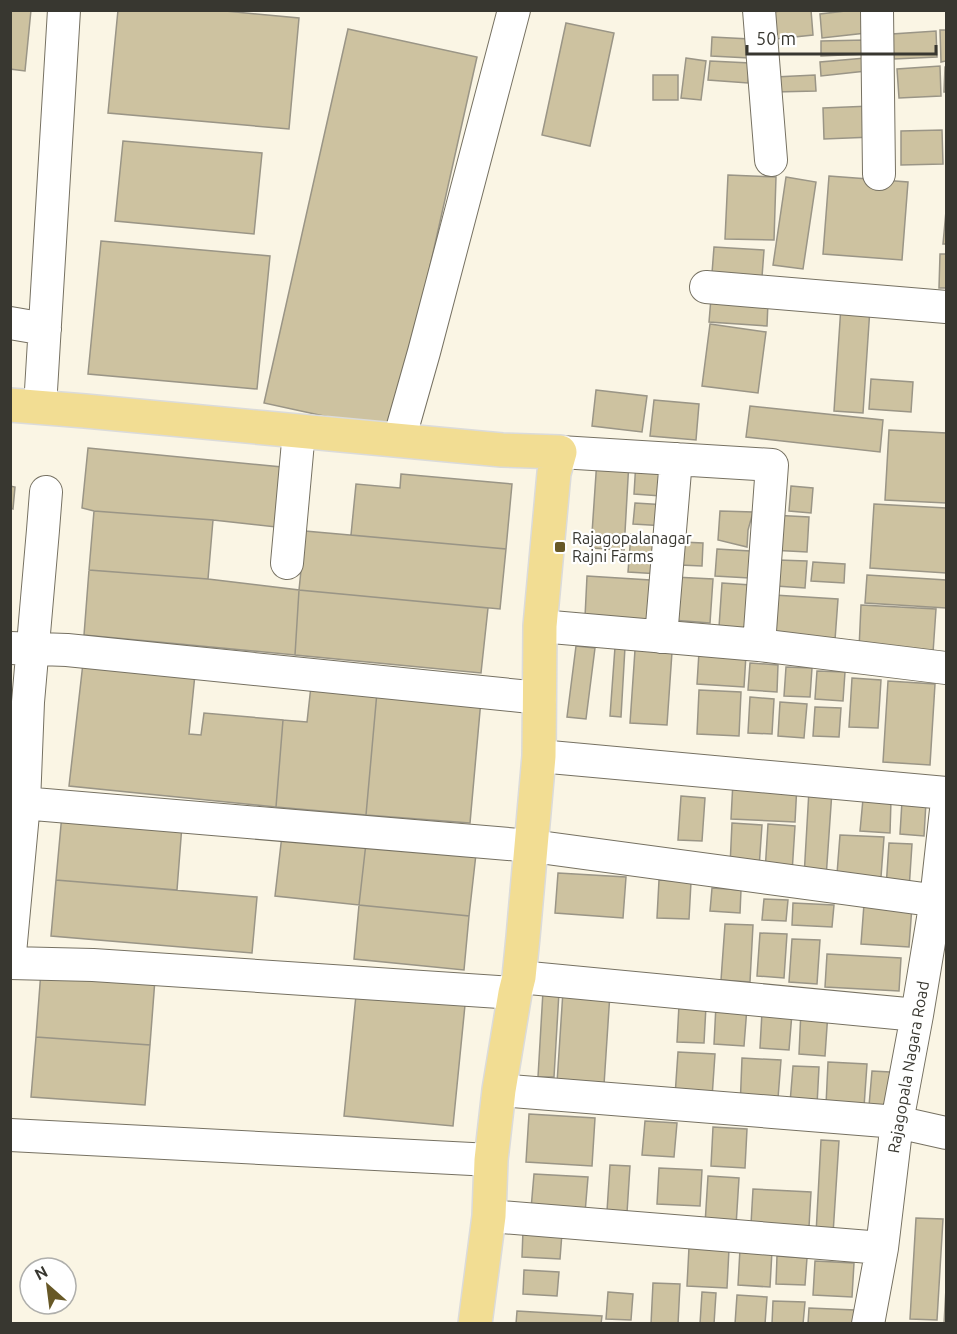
<svg xmlns="http://www.w3.org/2000/svg" width="957" height="1334" font-family="Ubuntu,sans-serif">
	<rect width="100%" height="100%" fill="#faf5e4"/>
	<path fill="#cdc2a0" stroke="#9a9586" stroke-width="1.5" d="M10 10H31L25 71 10 69Z
		M118 10H215L299 18 289 129 108 113Z
		M786 10H811L813 35 776 39 774 12Z
		M854 10H864L866 33 822 38 820 14Z
		M566 23 614 33 590 146 542 135Z
		M348 29 477 57 393 431 264 403Z
		M940 30H946V61L941 62Z
		M936 31 937 57 894 59 892 34Z
		M712 37 750 39 749 58 711 56Z
		M865 40 866 54 821 56V41Z
		M686 58 706 61 701 100 681 98Z
		M865 58 866 71 821 76 820 62Z
		M710 61 750 63 748 83 708 80Z
		M940 66 941 96 899 98 897 69Z
		M945 67H946V92H944Z
		M653 75H678V100H653Z
		M815 75 816 91 775 92V77Z
		M871 106 873 137 824 139 823 108Z
		M942 130 943 164 901 165V131Z
		M123 141 262 153 254 234 115 221Z
		M728 175 776 177 774 240 725 239Z
		M829 176 908 182 902 260 823 254Z
		M786 177 816 182 803 269 773 265Z
		M946 211V244H943Z
		M101 241 270 256 257 389 88 374Z
		M714 247 764 250 762 277 712 273Z
		M940 254H946V288H939Z
		M711 298 768 302 767 326 709 322Z
		M841 306 870 308 863 413 834 411Z
		M710 324 766 332 758 393 702 386Z
		M871 379 913 382 911 412 869 409Z
		M596 390 647 396 642 432 592 426Z
		M654 400 699 404 696 440 650 436Z
		M750 406 883 420 880 452 746 437Z
		M889 430 946 433V503L885 500Z
		M88 448 282 467 276 527 213 520 94 511 82 508Z
		M597 459 629 461 624 550 591 548Z
		M636 461 663 463 661 496 634 494Z
		M401 474 512 484 506 549 351 535 356 484 400 488Z
		M10 486 15 487 13 509 10 508Z
		M791 486 813 488 811 513 789 511Z
		M635 503 667 505 666 526 633 524Z
		M874 504 946 508V573L870 568Z
		M94 511 213 520 208 579 89 570Z
		M720 511 753 512 748 530 747 547 718 540Z
		M772 515 809 517 807 552 770 550Z
		M305 531 506 549 500 609 299 590Z
		M631 534 662 536 660 574 628 572Z
		M682 542 703 543 702 566 680 565Z
		M717 549 750 551 749 578 715 576Z
		M778 560 807 561 805 588 776 586Z
		M813 562 845 564 844 583 811 581Z
		M89 570 208 579 299 590 295 655 84 635Z
		M867 575 946 580V608L865 603Z
		M587 576 650 580 647 621 585 617Z
		M674 577 713 579 710 623 672 620Z
		M722 583 751 585 748 629 719 627Z
		M299 590 488 608 481 673 295 655Z
		M774 595 838 599 835 640 771 636Z
		M861 605 936 609 933 653 859 649Z
		M576 646 595 648 586 719 567 717Z
		M615 647H625L621 717 610 716Z
		M635 650 672 652 667 725 630 723Z
		M699 652 746 655 744 687 697 684Z
		M83 663 195 674 189 734 201 735 204 713 283 720 276 807 69 786Z
		M750 663 778 665 777 692 748 690Z
		M786 667 812 668 810 697 784 696Z
		M817 671 845 672 843 701 815 699Z
		M852 678 881 680 878 728 849 727Z
		M888 681 935 684 930 765 883 762Z
		M311 686 377 692 366 815 276 807 283 720 307 722Z
		M699 690 741 692 739 736 697 734Z
		M377 692 481 700 470 823 366 815Z
		M750 697 774 699 772 734 748 733Z
		M780 702 807 704 804 738 778 736Z
		M815 707 841 708 839 737 813 736Z
		M733 781 797 784 795 822 731 819Z
		M809 790 832 791 826 878 804 877Z
		M681 796 705 798 702 841 678 840Z
		M863 799 891 800 890 833 860 831Z
		M902 801 926 802 924 836 900 834Z
		M62 814 182 825 177 890 56 880Z
		M732 823 762 825 759 868 730 866Z
		M768 824 795 826 792 873 765 872Z
		M282 835 366 843 359 905 275 896Z
		M840 835 884 837 881 877 837 874Z
		M366 843 476 854 469 916 359 905Z
		M889 843 912 844 909 890 886 888Z
		M558 873 626 877 623 918 555 913Z
		M56 880 257 897 252 953 51 936Z
		M659 880 691 882 689 919 657 918Z
		M712 888 741 890 740 913 710 911Z
		M764 899 788 900 786 921 762 920Z
		M793 903 834 905 832 927 792 925Z
		M864 904 912 906 909 947 861 944Z
		M359 905 469 916 464 970 354 959Z
		M725 924 753 925 750 982 721 980Z
		M760 933 787 934 784 978 757 976Z
		M792 939 820 940 817 984 789 982Z
		M827 954 901 958 899 991 825 987Z
		M41 971 155 979 150 1045 36 1037Z
		M543 991 559 992 554 1077H538Z
		M563 991 610 993 604 1085 557 1083Z
		M356 995 465 1005 453 1126 344 1116Z
		M679 1005 706 1006 704 1043 677 1042Z
		M716 1005 747 1007 744 1046 714 1044Z
		M801 1010 828 1012 825 1056 799 1054Z
		M762 1012 792 1013 789 1050 760 1048Z
		M36 1037 150 1045 145 1105 31 1097Z
		M678 1052 715 1054 712 1098 675 1096Z
		M742 1058 781 1060 777 1111 740 1109Z
		M828 1062 867 1064 864 1107 826 1105Z
		M793 1066 819 1067 817 1105 790 1103Z
		M872 1071 890 1072 888 1107 869 1106Z
		M529 1114 595 1118 592 1166 526 1162Z
		M645 1121 677 1123 674 1157 642 1155Z
		M713 1127 747 1129 745 1168 711 1166Z
		M821 1140 839 1141 833 1234H816Z
		M610 1165 630 1166 627 1213 607 1211Z
		M659 1168 702 1170 700 1206 657 1204Z
		M534 1174 588 1177 585 1213 531 1209Z
		M708 1176 739 1178 736 1226 705 1224Z
		M753 1189 811 1192 809 1227 751 1224Z
		M916 1218 943 1219 937 1320 910 1319Z
		M523 1230 562 1233 560 1259 522 1257Z
		M689 1247 729 1249 727 1288 687 1286Z
		M740 1249 772 1251 770 1287 738 1285Z
		M777 1256 807 1258 805 1285 776 1284Z
		M815 1261 854 1263 852 1297 813 1295Z
		M524 1270 559 1272 557 1296 523 1294Z
		M653 1283 680 1284 678 1324H651Z
		M946 1288V1324H944Z
		M608 1292 633 1294 631 1320 606 1319Z
		M702 1292 716 1293 714 1324H700Z
		M737 1295 767 1297 765 1324H735Z
		M773 1301 805 1302 803 1324H772Z
		M809 1308 855 1310 854 1324H808Z
		M517 1311 602 1316 601 1324H516Z"/>
	<g fill="none" stroke-linecap="round" stroke-linejoin="round">
		<defs>
			<path id="minor" d="M759 10 771 160
				M877 10 879 174
				M706 287 946 307
				M10 323 45 329
				M40 407 64 10
				M399 440 424 352 514 10
				M560 452 772 465 759 645
				M287 563 299 431
				M540 626 759 645 946 668
				M661 637 676 459
				M10 648 67 650 540 698
				M539 756 946 793
				M10 802 532 846 946 902
				M10 953 24 803 28 702 43 530 46 492
				M10 963 93 965 515 993
				M519 977 917 1015
				M499 1090 897 1122 946 1133
				M10 1135 491 1160
				M489 1216 882 1248
				M868 1324 882 1248 897 1122 917 1015 936 900 946 810"/>
			<path id="major" d="M10 405 85 411 502 450 560 452 554 473 540 626 539 756 523 937 519 977 515 993 499 1090 491 1160 489 1216 475 1324"/>
		</defs>
		<use href="#minor" stroke="#767162" stroke-width="34"/>
		<use href="#major" stroke="#dbdbda" stroke-width="36"/>
		<use href="#minor" stroke="#fff" stroke-width="32"/>
		<use href="#major" stroke="#f2dd93" stroke-width="33"/>
	</g>
	<rect fill="#675826" stroke="#fff" stroke-width="2" x="554" y="541" width="12" height="12" rx="3"/>
	<g text-anchor="middle" dominant-baseline="central" stroke-width="4.5" stroke-linejoin="round" paint-order="stroke">
		<g font-size="16" fill="#383730" stroke="#fff" text-anchor="start">
			<text x="572" y="538">Rajagopalanagar<tspan x="572" dy="18">Rajni Farms</tspan></text>
		</g>
		<g font-size="16" fill="#383730" stroke="#fff">
			<text transform="translate(908 1067) rotate(-80)">Rajagopala Nagara Road</text>
		</g>
	</g>
	<rect width="957" height="1334" fill="none" stroke="#383730" stroke-width="24"/>
	<g transform="translate(48 1286) rotate(332)"><circle r="28" fill="#ffffff" stroke="#afafac" stroke-width="1.5"/>
	<path d="M0-4.5L10 22L0 15L-10 22Z" fill="#675826"/>
	<text y="-9" font-size="16" font-weight="bold" text-anchor="middle" fill="#383730">N</text>
	</g>
	<path d="M747 45v9h189v-9" fill="none" stroke="#383730" stroke-width="3"/>
	<text x="756" y="45" font-size="18" fill="#383730" stroke="#ffffff" stroke-width="4.5" paint-order="stroke">50 m</text>
</svg>
